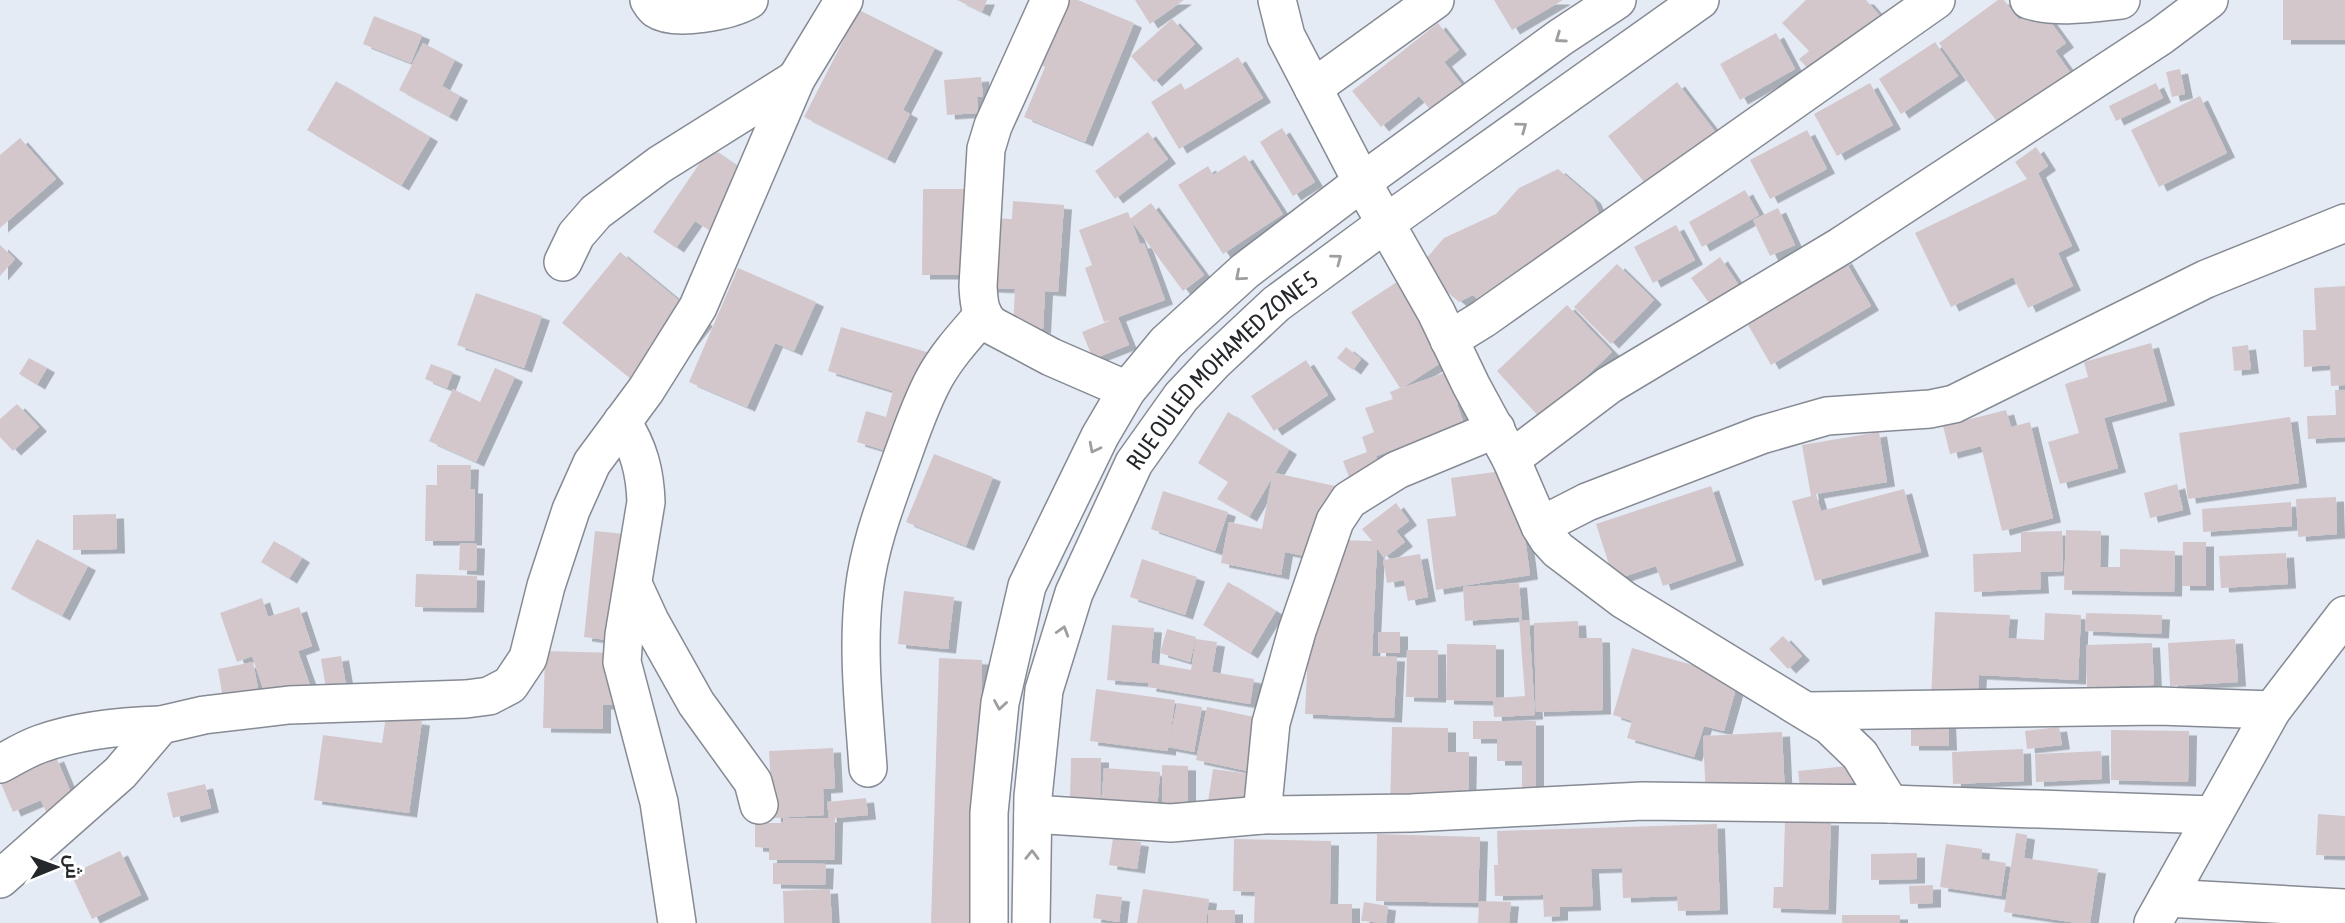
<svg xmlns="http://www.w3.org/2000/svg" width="2345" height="923" font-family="'Asap Condensed',Cairo,sans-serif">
	<defs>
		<filter id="shadow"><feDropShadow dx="8" dy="4.5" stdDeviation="0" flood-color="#0004"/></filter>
	</defs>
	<rect width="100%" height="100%" fill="#e5ebf5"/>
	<path fill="#d3c7cc" filter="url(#shadow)" d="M957 0H987L982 12Z
		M1063 0H1078L1134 23 1085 142 1024 117 1045 67 1037 63Z
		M1135 0H1184L1150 24Z
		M1494 0H1563L1512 30Z
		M1806 0H1866L1887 24 1822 83 1799 59 1809 51 1782 23Z
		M1998 0H2004L2019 20 2039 6 2066 43 2055 51 2077 82 2006 134 1939 43Z
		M2283 0H2345V40H2283Z
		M859 10 935 48 903 110 910 114 887 159 804 117Z
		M374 16 422 35 411 63 363 44Z
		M1172 19 1195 44 1154 82 1131 56Z
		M1438 23 1459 50 1444 62 1465 89 1434 114 1419 96 1381 127 1352 91Z
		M1776 33 1795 69 1740 100 1720 64Z
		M1935 42 1958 76 1901 114 1879 79Z
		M423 43 455 60 442 86 460 96 449 117 399 90Z
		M1238 57 1263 98 1179 149 1151 102 1181 83 1185 90Z
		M2180 69 2185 94 2172 97 2166 72Z
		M981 77 983 97H977L978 113 947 115 944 80Z
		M336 81 430 137 401 186 307 130Z
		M1677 82 1730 151 1662 205 1608 136Z
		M1870 83 1893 125 1837 156 1814 114Z
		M2156 83 2163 98 2116 121 2109 106Z
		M2200 96 2227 153 2159 187 2131 130Z
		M1282 128 1315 182 1293 196 1260 142Z
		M1807 130 1827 169 1770 199 1750 160Z
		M1148 132 1168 159 1115 199 1095 171Z
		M20 138 56 179 0 228V155Z
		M2036 147 2048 166 2038 173 2072 246 2058 253 2073 286 2028 308 2013 277 1951 307 1915 233 2027 179 2015 162Z
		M710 148 754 178 715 234 695 221 676 248 653 232Z
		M1245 155 1283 214 1223 254 1178 185 1208 166 1213 175Z
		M1558 169 1593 199 1612 242 1487 307 1473 295 1459 302 1432 279 1424 261 1444 238 1496 214 1519 188Z
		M923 189H983L982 275H922Z
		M1745 190 1759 215 1702 247 1689 222Z
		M1013 201 1064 205 1058 292 1045 291 1043 329 1013 326 1015 289 988 288 993 218 1012 219Z
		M1151 203 1204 275 1183 291 1130 219Z
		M1778 208 1795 245 1770 256 1753 220Z
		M1128 212 1140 244 1144 243 1165 300 1118 317 1129 345 1093 359 1082 332 1114 319 1104 322 1085 268 1092 265 1079 230Z
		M1676 225 1695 260 1653 283 1634 247Z
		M0 245 15 259 0 276Z
		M620 252 705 322 648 393 562 323Z
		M1720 257 1740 287 1712 307 1691 278Z
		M1844 259 1871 306 1771 365 1744 318Z
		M1617 264 1654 300 1611 344 1574 307Z
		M738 268 816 302 794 351 775 343 747 407 689 382Z
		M1406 276 1456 353 1402 388 1455 369 1466 401 1457 404 1470 441 1415 460 1410 444 1376 456 1382 475 1352 485 1343 461 1367 452 1362 437 1374 432 1365 408 1393 399 1390 392 1400 388 1351 312Z
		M2345 286V385L2331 386 2330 365 2304 367 2303 330H2316L2314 288Z
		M476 293 542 316 524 368 457 345Z
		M1567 305 1612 352 1541 419 1497 371Z
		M841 327 937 355 907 457 857 442 866 411 886 417 893 391 828 371Z
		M2151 343 2167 401 2104 418 2118 468 2060 484 2048 442 2079 433 2065 384 2088 377 2084 362Z
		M2248 345 2251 369 2234 371 2232 347Z
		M1346 347 1361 359 1353 370 1337 358Z
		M29 358 47 368 37 385 19 374Z
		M1306 360 1328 395 1274 431 1251 396Z
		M431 364 453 372 447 388 425 379Z
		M495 368 515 377 476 462 429 441 453 389 480 402Z
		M2335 390H2345V437L2308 439 2307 416 2336 415Z
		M17 404 39 427 13 451 0 437V419Z
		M2006 410 2011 427 2030 422 2053 518 2002 531 1981 446 1950 454 1943 426Z
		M1228 412 1289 450 1275 473 1349 489 1339 540 1372 541 1362 529 1396 503 1409 521 1396 531 1405 542 1384 558 1377 548 1372 656 1397 657 1394 718 1305 714 1312 566 1334 562 1285 552 1281 575 1221 563 1229 522 1262 529 1272 478 1249 517 1217 499 1228 482 1198 463Z
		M2290 417 2299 483 2188 499 2179 433Z
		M1879 432 1887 482 1816 494 1821 511 1904 489 1921 552 1815 581 1792 501 1811 496 1802 445Z
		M934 454 993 477 966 546 906 522Z
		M437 465H471L470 489H475L474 541H425L426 485H437Z
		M1516 469 1530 575 1436 590 1427 519 1456 516 1451 478Z
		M2177 484 2183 510 2150 518 2144 493Z
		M1711 486 1736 561 1663 586 1656 566 1614 580 1596 524Z
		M1163 491 1228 512 1215 551 1151 529Z
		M2336 497 2337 534 2298 537 2296 499Z
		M2291 502 2292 526 2203 532 2202 509Z
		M116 514 117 549 73 550V515Z
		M2066 530 2101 531 2100 567H2120V549L2175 551 2174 592 2064 590Z
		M595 531 625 534 615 641 584 637Z
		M2062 531 2063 571 2040 572 2041 589 1974 592 1973 554 2021 552V532Z
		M37 539 88 566 62 616 11 589Z
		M274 541 302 558 289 579 261 562Z
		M2183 542H2206V586H2182Z
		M460 543 477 544 476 571 459 570Z
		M2286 553 2288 584 2221 588 2219 556Z
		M1420 554 1428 597 1408 601 1404 580 1387 583 1383 560Z
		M1142 559 1197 577 1185 615 1130 597Z
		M416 574 477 576 476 608 415 607Z
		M1228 582 1276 611 1250 654 1203 625Z
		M1519 583 1522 621 1529 620 1535 715 1494 717 1493 701 1446 700 1447 644 1496 645V698L1525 696 1519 617 1465 621 1463 587Z
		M904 591 954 597 948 649 898 644Z
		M262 598 268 617 299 607 312 646 298 651 311 688 268 703 252 656 237 662 220 613Z
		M1935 612 2010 615 2008 638 2044 640 2045 613 2081 615 2078 680 1979 675 1977 703 1931 701Z
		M2086 613 2162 615 2161 634 2085 631Z
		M1578 621 1579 638H1602L1603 710 1536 712 1534 623Z
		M1112 625 1154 628 1151 663 1191 670 1196 639 1217 642 1212 672 1254 679 1250 704 1148 687 1149 683 1107 680Z
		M1167 629 1196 637 1190 662 1160 653Z
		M1378 632H1400V653H1378Z
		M1783 636 1802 656 1788 669 1769 649Z
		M2235 639 2238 682 2170 686 2168 643Z
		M2152 643 2154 685 2087 687 2086 645Z
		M1632 648 1739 678 1724 731 1704 726 1694 757 1627 738 1632 721 1613 715Z
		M1407 650H1438V698L1406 697Z
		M545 651 618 653 620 705H603V729L543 728Z
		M341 656 347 691 327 694 321 659Z
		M939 658 982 660 976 923H931Z
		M253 662 261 704 225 711 218 669Z
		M1096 689 1175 700 1169 744 1177 703 1202 707 1194 752 1168 747V751L1090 741Z
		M1207 707 1268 720 1257 773 1196 760Z
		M386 716 422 721 409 813 314 800 323 735 382 743Z
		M1948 720 1949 746H1911V721Z
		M1473 721H1536V803L1522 804V761H1497V739H1473Z
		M1392 727 1448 728V752H1469L1468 810 1390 809Z
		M2059 727 2062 745 2027 749 2025 731Z
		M2111 730 2189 731 2188 782 2111 780Z
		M1782 732 1785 795 1706 798 1703 736Z
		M833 748 835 788 823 789 824 815 773 818 769 751Z
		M2023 749 2024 781 1953 784 1952 752Z
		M2101 751 2102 779 2036 782 2035 754Z
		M56 757 77 807 49 819 41 800 13 812 0 781Z
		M1071 758H1101L1100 801 1070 800Z
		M1162 765 1188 766V808H1162Z
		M1858 765 1860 782 1800 788 1798 771Z
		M1104 768 1160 772 1157 811 1101 807Z
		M1213 769 1250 774 1245 807 1208 802Z
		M205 784 211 808 173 818 167 793Z
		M866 798 868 815 835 818 834 860H769V848L755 847V823H783V818H829L827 802Z
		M2318 814 2345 816V856L2316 855Z
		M1785 820 1831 821 1828 910 1773 908 1774 887H1783Z
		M1717 824 1720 910 1678 911 1677 896 1623 898 1622 868 1591 869 1593 906 1560 907V916L1544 917 1543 895 1495 896 1494 865H1498L1497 831Z
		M2016 833 2027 835 2024 858 2098 869 2090 923H2077L2004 912Z
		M1377 834 1480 837 1478 903 1376 901Z
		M1113 838 1141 842 1137 869 1109 865Z
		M1234 839 1331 841 1330 904H1352V923H1254L1255 892 1233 891Z
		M1946 844 1982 849 1981 859 2006 863 2001 896 1940 887Z
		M120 851 141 895 92 919 71 874Z
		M1917 853V879L1871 880V854Z
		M773 863 826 864 825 885 773 884Z
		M1933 885V903L1910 904 1909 886Z
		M830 889 832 923H784L783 891Z
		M1143 889 1209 899 1206 923H1137Z
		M1096 894 1122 897 1119 922 1093 918Z
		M1479 901 1511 902 1509 923H1478Z
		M1364 902 1388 906 1386 923 1361 921Z
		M1208 910H1235V923H1208Z
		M1842 915H1900V923H1842Z"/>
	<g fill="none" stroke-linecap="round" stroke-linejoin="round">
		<defs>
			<g id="minor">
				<path d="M649 0C651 3 653 7 656 9 675 22 730 11 749 0"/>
				<path d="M1050 0 993 126 986 149 978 286C979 302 979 313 991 325L1051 357 1127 390"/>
				<path d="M1277 0 1286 36 1362 182 1436 312 1471 385 1511 459 1540 526 1548 539 1558 550 1624 600 1830 726 1860 755 1890 804"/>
				<path d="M2029 0C2058 9 2092 3 2121 0"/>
				<path d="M1313 88 1435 0"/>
				<path d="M563 262 576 235 596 212 659 165 796 79"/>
				<path d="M1449 340 1483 319 1936 0"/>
				<path d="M622 422C639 448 645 472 646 502L624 635 622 662 659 802 677 923"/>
				<path d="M1511 459 1609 385 1841 246 2161 36 2209 0"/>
				<path d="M1540 526 1587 502 1761 435 1827 416 1930 409 1954 404 2206 279 2345 223"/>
				<path d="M633 584 650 621 696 703 753 782 759 805"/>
				<path d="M1808 711 2159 706 2272 710"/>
				<path d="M0 764C13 757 26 749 40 744 79 730 120 726 161 725"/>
				<path d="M868 768C864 709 857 650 864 591 869 547 885 505 900 463 910 435 920 405 934 379 947 355 965 336 983 315"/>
				<path d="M1033 814 1171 823 1262 815 1411 813 1642 801 1890 804 2213 815"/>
				<path d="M1262 815 1271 723 1297 631 1335 521 1349 500 1397 470 1496 429"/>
				<path d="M0 879 120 773 161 725 204 715 289 705 466 699 489 696 510 685 528 658 546 586 571 510 592 463 646 390 698 307 796 79 844 0"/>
				<path d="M2167 898 2345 908"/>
				<path d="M989 923V813L1000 703 1027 586 1100 436 1127 390 1166 343 1245 271 1362 182 1561 37 1617 0"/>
				<path id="s1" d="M1031 923 1033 797 1044 690 1074 593 1134 463 1181 397 1213 363 1276 304 1386 223 1700 0"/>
				<path d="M2153 923 2272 710 2345 615"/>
			</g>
		</defs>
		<use href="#minor" stroke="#858a93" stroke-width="40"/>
		<use href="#minor" stroke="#fff" stroke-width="37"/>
	</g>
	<defs><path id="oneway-chevron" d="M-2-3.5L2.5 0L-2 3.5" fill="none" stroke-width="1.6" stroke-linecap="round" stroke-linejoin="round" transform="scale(1.75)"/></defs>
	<g stroke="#9d9ea0">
		<use href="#oneway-chevron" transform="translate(1560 38) rotate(145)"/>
		<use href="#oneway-chevron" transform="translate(1522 127) rotate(-36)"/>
		<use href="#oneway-chevron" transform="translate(1337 259) rotate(-37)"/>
		<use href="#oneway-chevron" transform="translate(1240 276) rotate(139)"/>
		<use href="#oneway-chevron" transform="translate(1094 448) rotate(117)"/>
		<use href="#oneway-chevron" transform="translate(1063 631) rotate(-73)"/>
		<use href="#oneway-chevron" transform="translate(1000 705) rotate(99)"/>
		<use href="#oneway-chevron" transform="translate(1032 855) rotate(-89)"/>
	</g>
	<g text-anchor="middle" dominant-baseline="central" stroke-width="7" stroke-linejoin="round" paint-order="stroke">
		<g font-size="24" fill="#25282b" stroke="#fff">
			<text stroke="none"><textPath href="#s1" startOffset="607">RUE OULED MOHAMED ZONE 5</textPath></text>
		</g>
	</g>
	<g transform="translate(56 867) rotate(89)" stroke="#ffffff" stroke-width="5" paint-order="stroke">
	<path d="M0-5L12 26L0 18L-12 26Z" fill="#25282b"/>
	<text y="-10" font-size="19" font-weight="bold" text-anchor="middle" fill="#25282b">ش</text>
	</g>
</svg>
